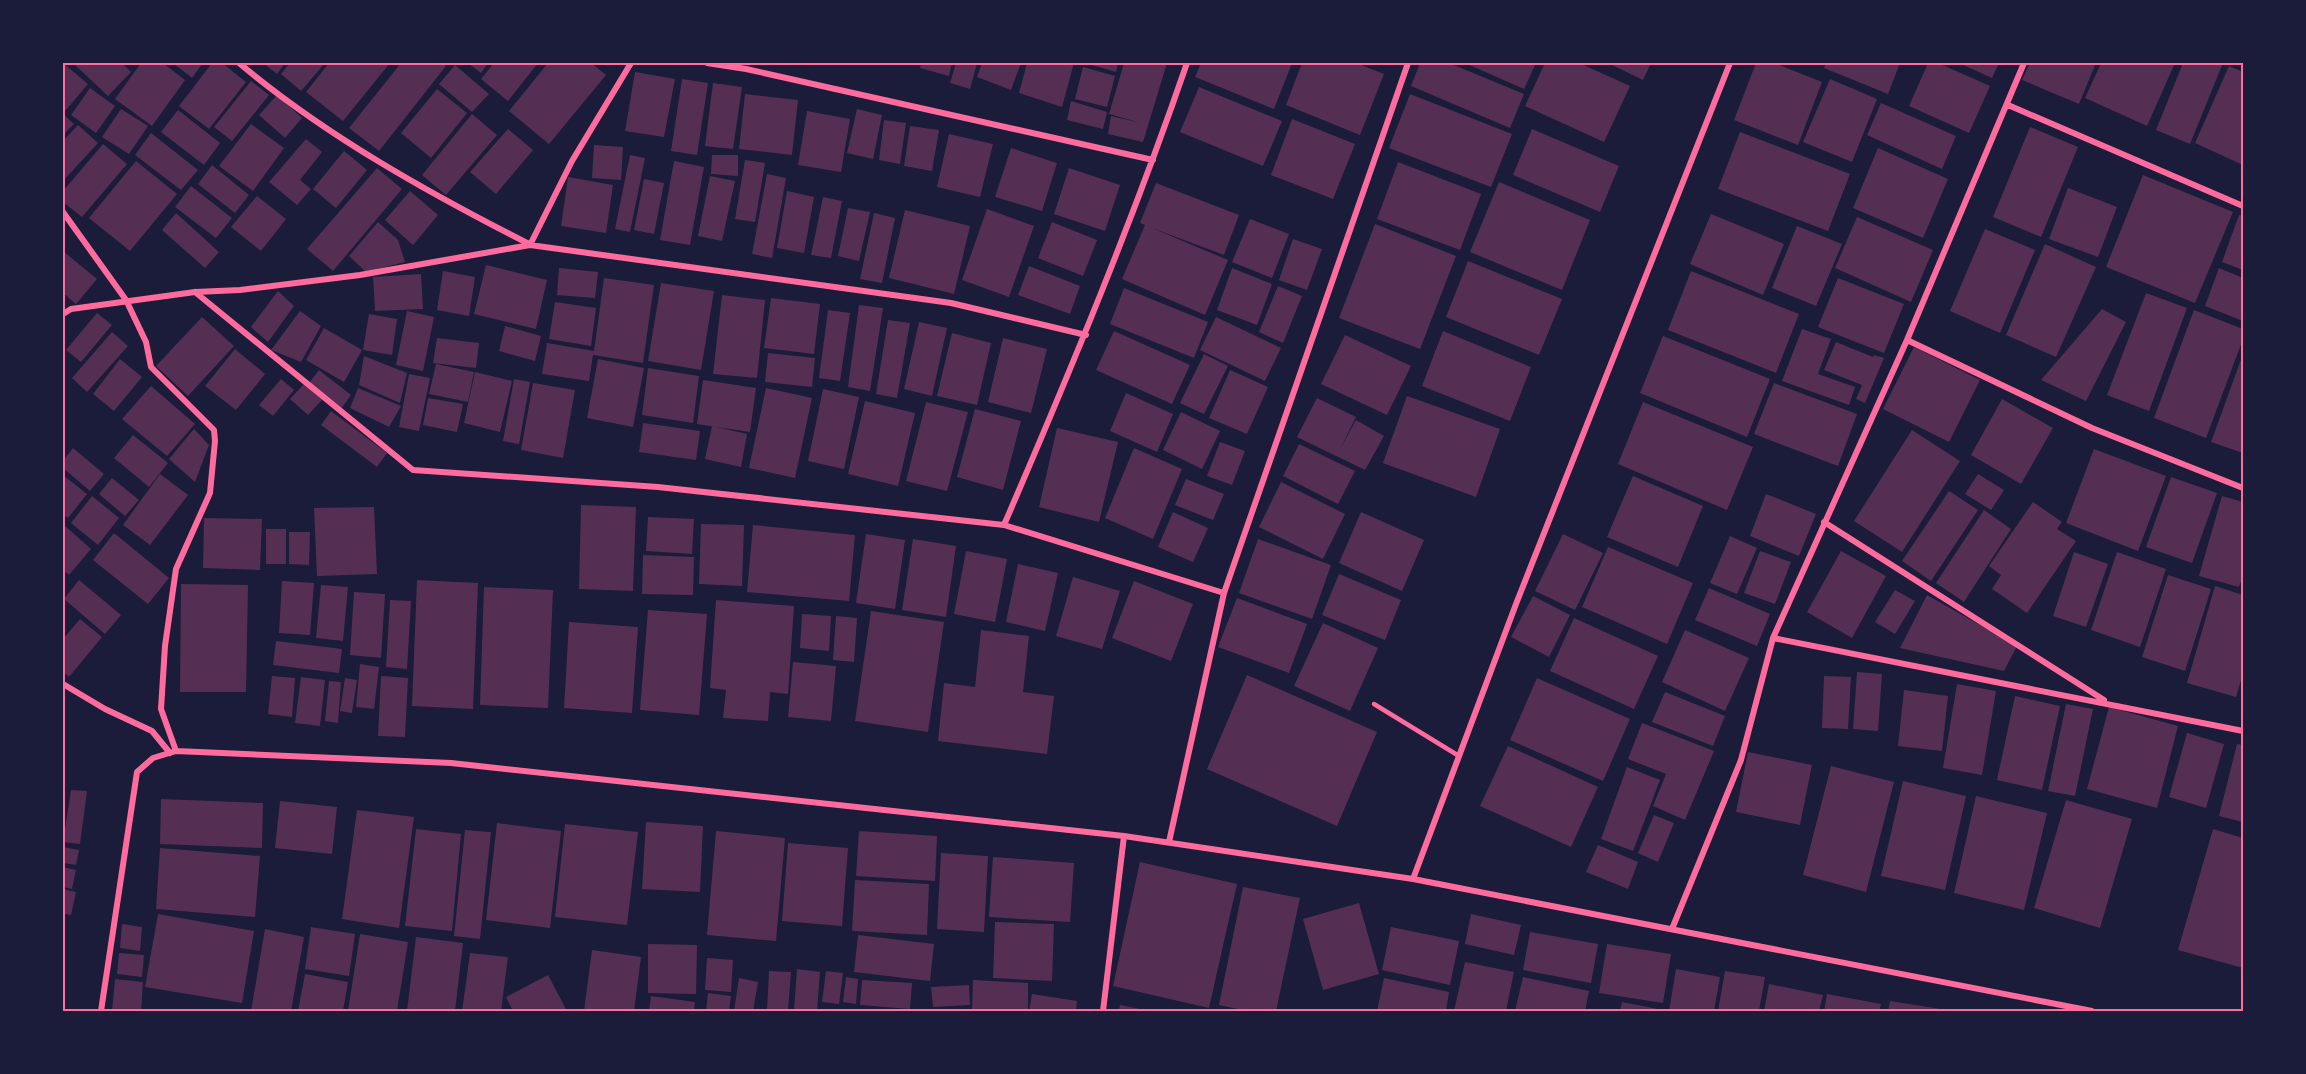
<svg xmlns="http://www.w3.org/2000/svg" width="2306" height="1074" font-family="'Titillium Web',sans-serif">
	<rect width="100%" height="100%" fill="#1b1b3a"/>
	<path fill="#542f53" d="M63 63 88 84 66 110 63 108Z
		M73 63H122L131 72 108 96Z
		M141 63H163L185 80 152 126 115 99Z
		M173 63H203L192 78Z
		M212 63H222L246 82 209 129 179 106Z
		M263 63H285L277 74Z
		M290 63H325L301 91 281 74Z
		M329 63H390L343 121 306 92Z
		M401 63H442L446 66 379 151 349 128Z
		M468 63H488L481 73Z
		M494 63H538L508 101 481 79Z
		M548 63H591L606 75 549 144 509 111Z
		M921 63H952L949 76 920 68Z
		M956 63H977L970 89 950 83Z
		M982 63H1021L1011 90 977 77Z
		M1027 63H1074L1062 107 1019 93Z
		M1085 63H1118L1116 72Z
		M1124 63H1167L1143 142 1108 134 1111 116 1141 123 1109 114Z
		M1201 63H1292L1274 109 1195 77Z
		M1302 63H1356L1384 74 1360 135 1286 105Z
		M1420 63H1449L1524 94 1510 128 1411 86Z
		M1465 63H1536L1524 89Z
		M1545 63H1579L1630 86 1604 142 1525 106Z
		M1608 63H1651L1643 80Z
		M1756 63H1774L1822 82 1798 145 1734 120Z
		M1826 63H1900L1888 94 1824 68Z
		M1928 63H1938L1990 86 1969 133 1909 106Z
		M1959 63H1999L1992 78Z
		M2030 63H2096L2079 104 2022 80Z
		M2101 63H2175L2147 126 2085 98Z
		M2183 63H2223L2190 144 2156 130Z
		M455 65 489 94 472 112 439 84Z
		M2229 66 2243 72V165L2195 143Z
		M1083 67 1115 76 1107 107 1075 99Z
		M635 72 675 79 664 137 625 131Z
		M682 79 708 83 697 155 671 151Z
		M1830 79 1877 99 1852 162 1803 142Z
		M251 81 269 95 232 141 214 127Z
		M713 83 742 87 733 149 705 146Z
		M1199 87 1282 121 1263 166 1180 132Z
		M90 88 115 106 96 133 71 115Z
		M437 89 467 113 431 158 401 133Z
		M745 94 798 100 792 155 739 149Z
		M1410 94 1512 134 1491 187 1389 148Z
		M277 95 302 118 285 138 259 115Z
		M1071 101 1107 112 1103 129 1067 120Z
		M1881 103 1956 136 1942 169 1867 135Z
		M121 109 148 126 129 154 102 137Z
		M857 109 882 115 873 159 847 153Z
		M178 110 220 143 204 165 161 132Z
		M807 111 850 119 841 172 798 165Z
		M63 114 74 124 63 135Z
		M472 114 497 135 446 195 422 175Z
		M1292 119 1355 144 1333 199 1271 175Z
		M884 120 906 123 900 164 879 160Z
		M251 124 284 148 253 191 219 166Z
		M78 125 98 143 63 181V141Z
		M910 126 939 130 932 171 904 166Z
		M2030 127 2078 147 2041 237 1993 217Z
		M508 129 533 150 496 194 470 172Z
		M1532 129 1619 166 1600 212 1513 175Z
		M1740 132 1850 174 1828 231 1718 189Z
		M151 133 198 170 181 190 135 155Z
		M949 134 993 144 980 197 937 187Z
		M306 139 322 152 300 180 311 189 297 205 269 182Z
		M103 144 127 164 82 217 63 202V191Z
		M594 145 623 147 621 180 592 178Z
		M1011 148 1057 163 1042 211 995 197Z
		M1878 148 1948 179 1923 238 1853 208Z
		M344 151 367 170 336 208 313 189Z
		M630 155 645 158 630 232 615 229Z
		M712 155H738V176L711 174Z
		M745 160 765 163 755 222 735 219Z
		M136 161 177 194 130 251 89 218Z
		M674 161 704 167 690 245 660 240Z
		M1398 162 1481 194 1460 250 1377 219Z
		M212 165 249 195 235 213 198 184Z
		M377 168 402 189 333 271 307 249Z
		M1069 168 1120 185 1105 231 1054 214Z
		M767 174 786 178 772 258 752 254Z
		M2143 175 2233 212 2195 303 2106 267Z
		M710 176 735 181 722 241 698 236Z
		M568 177 613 185 606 233 561 226Z
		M644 179 664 183 654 234 634 230Z
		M1499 182 1590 220 1562 290 1470 252Z
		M1156 183 1239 215 1224 255 1152 228 1228 260 1205 315 1122 279 1145 225 1140 223Z
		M191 186 232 218 216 238 175 207Z
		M2068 188 2117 207 2098 257 2049 239Z
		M410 191 438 215 413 245 385 220Z
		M787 191 814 197 804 253 777 248Z
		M257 196 286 219 261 251 231 227Z
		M823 197 842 201 831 258 811 255Z
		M848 208 870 212 859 261 838 256Z
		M987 209 1034 226 1009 297 962 280Z
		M905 210 970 226 954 294 889 278Z
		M176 213 219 252 205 268 162 230Z
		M874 213 895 218 882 283 860 279Z
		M1711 214 1784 244 1763 295 1690 264Z
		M2239 215 2243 216V270L2222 262Z
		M1857 217 1933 250 1911 302 1835 268Z
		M1250 219 1289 234 1272 278 1232 262Z
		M378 222 398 240 405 262 366 272 349 256Z
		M1052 222 1097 240 1083 276 1038 258Z
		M1375 224 1456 256 1420 349 1339 318Z
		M1797 226 1842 244 1816 306 1772 288Z
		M1985 229 2035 250 2000 333 1950 311Z
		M1293 239 1322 249 1307 290 1279 280Z
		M2045 244 2096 267 2056 357 2006 335Z
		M63 251 97 279 76 304 63 293Z
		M1468 261 1562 299 1539 355 1446 317Z
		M486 265 547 280 536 329 474 314Z
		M1029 266 1080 286 1070 314 1018 295Z
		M559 268 598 272 595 298 557 295Z
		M1232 268 1272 284 1257 325 1217 310Z
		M2219 268 2243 278V321L2205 306Z
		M443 271 475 277 469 316 437 310Z
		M1691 271 1799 314 1776 373 1668 330Z
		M421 274 423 309 375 311 373 277Z
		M604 278 654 285 643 363 593 355 589 381 542 374 547 343 594 351Z
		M1838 278 1904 304 1884 353 1818 327Z
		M661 283 714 291 701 370 648 361Z
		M1278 286 1302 296 1283 343 1259 332Z
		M1124 288 1208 322 1194 358 1110 324Z
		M278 291 294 306 268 342 251 327Z
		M2146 293 2187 308 2149 411 2107 395Z
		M722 295 765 300 757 378 713 374Z
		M771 298 820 304 814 354 764 348Z
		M555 302 596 308 591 346 549 339Z
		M859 305 883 308 870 391 848 387Z
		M2102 309 2126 322 2086 401 2041 380Z
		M828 310 850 313 840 381 819 378Z
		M2194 310 2243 329V339L2206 438 2154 418Z
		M300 311 321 326 301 362 271 350Z
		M407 311 434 317 423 371 396 365Z
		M97 313 112 325 81 362 66 350Z
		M369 314 397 319 392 355 363 350Z
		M202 317 234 346 188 396 156 366Z
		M1216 317 1281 348 1265 381 1200 350Z
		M888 320 910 323 897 398 876 394Z
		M919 322 947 328 932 396 904 389Z
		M505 326 541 336 535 361 499 351Z
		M324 328 362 350 344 382 306 360Z
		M1802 329 1831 339 1818 374 1855 387 1849 405 1782 381Z
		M1114 331 1190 365 1172 404 1096 370Z
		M1443 331 1531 367 1510 421 1422 386Z
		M112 332 128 346 87 392 72 378Z
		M952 333 991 343 977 405 937 396Z
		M1345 335 1411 366 1387 415 1321 384Z
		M1663 336 1770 379 1747 437 1640 393Z
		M437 338 479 343 476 368 433 363Z
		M1003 338 1047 349 1031 413 988 402Z
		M1836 342 1873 357 1874 355 1884 358 1865 403 1856 399 1862 385 1824 370Z
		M1914 347 1980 380 1949 442 1883 409Z
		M235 349 265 374 236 410 205 386Z
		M768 353 815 358 812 387 765 382Z
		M1204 354 1228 366 1204 414 1180 403Z
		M2243 354V453L2211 442Z
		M364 356 407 373 400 403 359 385Z
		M120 359 142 377 114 411 93 394Z
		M598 359 644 368 633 427 587 418Z
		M436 364 474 372 468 402 429 394Z
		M648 368 699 376 693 423 642 415Z
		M319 370 351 395 341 409 309 383Z
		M1230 370 1268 387 1247 434 1209 418Z
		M475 372 512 381 500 432 464 423Z
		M409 374 430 378 419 431 399 427Z
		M281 379 294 390 273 416 259 405Z
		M514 379 530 382 519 444 503 441Z
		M703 380 756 388 750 432 697 424Z
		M533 383 575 390 563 458 521 450Z
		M1774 383 1857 414 1838 466 1754 434Z
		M304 384 322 400 308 415 290 399Z
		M151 386 195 424 167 456 122 419Z
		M358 388 401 406 389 427 350 408Z
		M766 388 812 398 795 478 749 468Z
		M823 389 859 397 844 469 808 461Z
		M1126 393 1173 414 1157 452 1110 431Z
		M1407 396 1500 429 1476 497 1383 463Z
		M428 398 463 404 457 432 423 425Z
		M1317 398 1356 417 1339 451 1356 420 1384 436 1365 470 1297 437Z
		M2002 399 2053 428 2021 484 1971 455Z
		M865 401 915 413 898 486 848 474Z
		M926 402 968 412 947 491 906 481Z
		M1643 402 1753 447 1727 510 1618 464Z
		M975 409 1021 421 1003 490 957 477Z
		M331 411 387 453 377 467 321 425Z
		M1181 412 1220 431 1202 469 1163 450Z
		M643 423 700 431 696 460 639 452Z
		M712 426 747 434 741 467 705 459Z
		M1057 428 1118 442 1099 522 1039 507Z
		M194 429 209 445 195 482 169 459Z
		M1912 430 1960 461 1902 552 1854 521Z
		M133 435 168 463 149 487 114 458Z
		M1220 442 1245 451 1232 485 1207 476Z
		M1299 444 1355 471 1338 504 1283 476Z
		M73 448 104 474 90 491 63 468V461Z
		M1134 448 1182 469 1153 539 1105 518Z
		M2094 449 2166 476 2138 551 2066 523Z
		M160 474 188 495 150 545 123 525Z
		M1978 474 2004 490 1991 510 1965 494Z
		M63 475 87 494 68 518 63 514Z
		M1633 476 1703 506 1678 567 1607 537Z
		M2171 477 2217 493 2192 563 2146 547Z
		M112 478 139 500 125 516 99 494Z
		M1186 479 1224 494 1213 520 1175 505Z
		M1281 482 1345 514 1323 559 1259 527Z
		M1949 491 1978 510 1931 581 1902 561Z
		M1766 494 1816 514 1799 556 1750 536Z
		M92 496 119 518 98 545 71 523Z
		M2222 496 2243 502V575L2239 587 2199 576Z
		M2033 502 2062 522 2057 529 2076 541 2027 613 1992 589 2001 575 1989 566Z
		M581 505 636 507 633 591 579 589Z
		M374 507 377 574 317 576 314 508Z
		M1984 510 2011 529 1964 602 1936 583Z
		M1173 512 1208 528 1193 562 1158 547Z
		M1361 512 1424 540 1402 591 1339 563Z
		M648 517 694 519 692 554 646 551Z
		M204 518 262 519 260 570 203 568Z
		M63 524 91 549 69 575 63 570Z
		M701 524 744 525 742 586 699 584Z
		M753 525 855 535 849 601 747 592Z
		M266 529H286V564H266Z
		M289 532H310L309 565 289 564Z
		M114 533 169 578 148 604 93 560Z
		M866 534 905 540 895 609 856 603Z
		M1563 534 1603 553 1575 610 1535 591Z
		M1730 536 1757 548 1737 594 1710 583Z
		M913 539 956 546 946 617 902 610Z
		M1258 539 1331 565 1312 619 1239 593Z
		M1608 547 1693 583 1667 644 1582 607Z
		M966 551 1007 559 995 622 954 614Z
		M1760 551 1791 562 1775 604 1744 593Z
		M1841 551 1886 576 1852 638 1807 612Z
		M2074 552 2108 564 2086 627 2053 616Z
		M2117 552 2166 569 2140 647 2091 630Z
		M643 555 694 557 693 595 642 594Z
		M1018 564 1058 573 1045 631 1006 622Z
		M1339 574 1401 600 1385 640 1322 615Z
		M2168 575 2211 589 2185 671 2142 657Z
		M1073 577 1120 591 1102 649 1056 636Z
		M79 580 121 615 105 634 64 599Z
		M417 580 478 583 473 709 412 706Z
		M282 581 314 583 310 635 279 633Z
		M1134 581 1193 604 1171 661 1112 638Z
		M181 584 248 585 246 692H180Z
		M321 585 348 587 343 641 316 638Z
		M2215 586 2243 595V673L2236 697 2187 683Z
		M484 587 553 590 548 708 480 705Z
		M1709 588 1770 614 1757 646 1695 620Z
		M1895 590 1915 601 1895 634 1875 622Z
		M354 592 385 594 381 658 350 655Z
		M1927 595 2017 646 2004 671 1900 648Z
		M1533 596 1570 615 1549 657 1511 637Z
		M1237 598 1307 624 1289 673 1218 647Z
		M390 600 411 601 407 669 386 667Z
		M716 600 794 606 788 694 770 692 768 721 723 718 726 690 710 688Z
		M648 610 707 614 699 715 640 710Z
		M871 611 944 622 928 732 855 721Z
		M802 614 831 616 829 651 800 648Z
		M836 616 857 618 854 662 833 660Z
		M1574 618 1658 656 1634 709 1550 671Z
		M80 619 102 637 69 677 63 672V639Z
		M569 622 638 627 632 713 564 708Z
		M1323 623 1378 648 1350 711 1294 686Z
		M981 630 1029 636 1023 692 1054 696 1047 754 938 741 944 683 975 687Z
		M1685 630 1749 658 1725 711 1662 682Z
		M276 641 342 649 339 673 273 665Z
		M793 662 836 666 831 721 788 717Z
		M360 664 379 667 374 709 356 707Z
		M1857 672 1882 674 1878 731 1853 729Z
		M1247 675 1377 732 1337 826 1207 769Z
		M272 676 295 678 292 717 268 714Z
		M381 676 408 678 405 737 378 736Z
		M1824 676 1851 677 1848 729 1822 728Z
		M301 677 325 680 320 726 295 723Z
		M345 678 357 680 352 713 340 711Z
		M1537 678 1630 719 1603 781 1510 740Z
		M329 681 341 682 338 723 325 721Z
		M1957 684 1996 691 1982 775 1943 768Z
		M1904 690 1948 696 1942 751 1898 746Z
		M1665 692 1725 716 1713 746 1652 722Z
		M2015 696 2060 706 2042 790 1997 780Z
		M2066 704 2093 709 2075 796 2048 791Z
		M2109 707 2178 726 2157 808 2087 789Z
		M1642 723 1714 751 1685 820 1653 806 1666 774 1628 759Z
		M2187 733 2224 744 2206 808 2169 797Z
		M2237 744 2243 745V822L2219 816Z
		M1508 746 1598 787 1571 847 1480 806Z
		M1748 752 1812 765 1800 825 1736 812Z
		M1831 766 1894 782 1866 892 1803 875Z
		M1627 767 1660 780 1633 851 1601 839Z
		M1903 781 1966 796 1945 890 1881 876Z
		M71 790 87 791 80 844 63 842Z
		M1976 796 2047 813 2024 910 1954 893Z
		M161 799 263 803 262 848 160 844Z
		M2066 800 2132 819 2100 928 2034 908Z
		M280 801 337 807 332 854 275 848Z
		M357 810 414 817 399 928 342 919Z
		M1654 815 1674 823 1658 862 1638 853Z
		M646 822 703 826 700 892 642 889Z
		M497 823 561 831 550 928 486 920Z
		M565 824 638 832 627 925 555 917Z
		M416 829 461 834 452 931 405 926Z
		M2213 829 2243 838V968L2178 950Z
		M465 830 491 832 480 939 454 936Z
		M716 831 785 838 776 941 707 935Z
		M859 831 937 836 935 881 856 876Z
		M788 843 848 848 842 926 782 921Z
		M1598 845 1638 862 1628 889 1586 872Z
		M63 847 79 850 76 865 63 863Z
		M160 848 260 856 255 917 156 909Z
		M941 853 988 856 984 932 937 929Z
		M993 857 1074 863 1070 922 989 917Z
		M1140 862 1237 884 1209 1008 1113 986Z
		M63 867 76 870 72 889 63 887Z
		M855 880 929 884 927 935 852 931Z
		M1243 887 1300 898 1276 1011H1247L1219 1005Z
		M63 889 76 892 71 915 63 914Z
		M1359 903 1379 974 1323 990 1303 919Z
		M158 914 254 931 242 1003 145 987Z
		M1471 914 1521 925 1514 955 1465 944Z
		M995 922 1054 924 1052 981 993 978Z
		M122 924 142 927 140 951 120 948Z
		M311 927 355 934 349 976 305 969Z
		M1391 927 1459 941 1450 985 1382 970Z
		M265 929 304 937 291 1011H251Z
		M1530 932 1598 944 1591 983 1523 970Z
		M360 934 408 942 397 1011H348Z
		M858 935 934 944 930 981 854 972Z
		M416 937 463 943 455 1011H407Z
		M648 944 697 945 696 994 648 993Z
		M1607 944 1671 954 1663 1003 1599 993Z
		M592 950 641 957 634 1011H584Z
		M119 953 144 955 142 977 117 974Z
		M470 953 508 957 501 1011H462Z
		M707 958 733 960 731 992 705 990Z
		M1465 962 1514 972 1506 1011H1454Z
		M797 969 820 972 817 1011H794Z
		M1676 969 1720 977 1714 1011H1669Z
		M769 971 791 972 788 1011H767Z
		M826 971 843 973 839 1004 822 1002Z
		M1725 971 1765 977 1759 1011H1718Z
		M305 974 348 982 343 1011H298Z
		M548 975 567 1011H513L506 997Z
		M846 977 858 979 856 1004 843 1002Z
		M1523 977 1589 991 1585 1011H1515Z
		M739 978 758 982 753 1011H734Z
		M1384 978 1449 992 1446 1011H1377Z
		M115 979 143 982 141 1011H112Z
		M862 980 912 983 910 1009 860 1005Z
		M973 980 1028 983V1011H972Z
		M1769 984 1823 995 1819 1011H1764Z
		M969 985 970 1005 933 1007 931 987Z
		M708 993 731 996 729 1011H706Z
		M1032 994 1077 1001 1076 1011H1029Z
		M1827 994 1881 1004 1879 1011H1824Z
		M651 996 695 1002 694 1011H649Z
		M1890 1001 1947 1010V1011H1888Z
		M1622 1002 1663 1010V1011H1620Z
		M1120 1005 1145 1010V1011H1119Z"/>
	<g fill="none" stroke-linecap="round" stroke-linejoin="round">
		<path stroke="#ff6b9d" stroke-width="4.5" d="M1374 704 1459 756"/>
		<path stroke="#ff6b9d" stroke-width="6" d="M239 63C326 136 429 193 529 244
			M707 63 746 69 1153 160
			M2008 105 2243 206
			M63 212 126 300 146 342 151 367 214 430 215 441 210 493 176 569 165 646 161 709 176 751
			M530 245 572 161 631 63
			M195 292 413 470 658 487 1004 525 1224 593
			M63 314 71 309 195 292 240 290 360 275 530 245 951 303 1086 335
			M1907 340 2092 428 2243 488
			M1824 522 2104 700
			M1004 525C1070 372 1133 220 1187 63
			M1773 638 2243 731
			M63 684 105 709 152 731 170 753
			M1169 842 1224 593 1408 63
			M1413 879 1516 604 1730 63
			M1672 929 1741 760 1773 638 1907 340 2024 63
			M101 1011 137 772 153 758 176 751 451 763 1124 836 1413 879 2092 1011
			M1103 1011 1124 836"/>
	</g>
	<rect width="2306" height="1074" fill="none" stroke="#1b1b3a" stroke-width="129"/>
	<rect x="64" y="64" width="2178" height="946" fill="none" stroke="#ff6b9d" stroke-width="2"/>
</svg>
